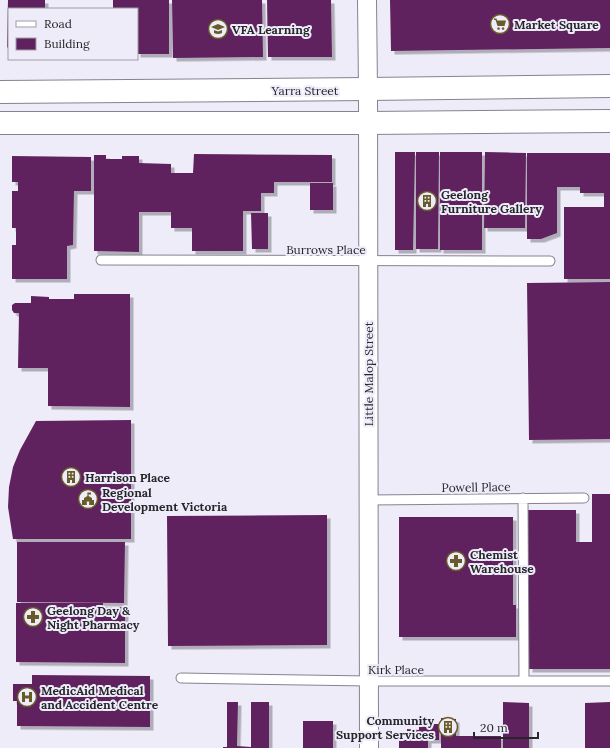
<svg xmlns="http://www.w3.org/2000/svg" width="610" height="748" font-family="Lora,serif">
	<defs>
		<filter id="shadow"><feDropShadow dx="3.5" dy="3.5" stdDeviation="0" flood-color="#0004"/></filter>
	</defs>
	<rect width="100%" height="100%" fill="#efecf9"/>
	<path fill="#60225f" filter="url(#shadow)" d="M8 0H45V9H9V49L7 47Z
		M113 0H169V54H137V9H113Z
		M172 0H262L263 57 173 58Z
		M267 0H331L332 57H268Z
		M390 0H610V48L391 51Z
		M395 152H415L413 250H395Z
		M416 152H439L438 249H416Z
		M440 152H482V250H440Z
		M485 152 526 153 525 228H484Z
		M527 153H610V279H564V207H604V193H580V187H557V233L541 239H527Z
		M194 154 332 155V182H274V193H261V211H243V251H192V228H171V212H139V252L94 251V155H106V159H122V156H139V163L171 164V173H193Z
		M12 156 91 157V191H74L73 245 67 246V279H12V245H16V228H12V191H18V182H12Z
		M310 183H333V210H310Z
		M251 213H268V249H252Z
		M610 282V439L529 440 527 283Z
		M74 294H130V407L48 406V368H18L19 313H14L12 310V305L15 303H31V296L49 297V299H74Z
		M131 420V539H13L8 507 9 487 13 467 20 450 36 421Z
		M592 494H610V669H529L527 510H576V542H592Z
		M327 515V645L168 646 167 516Z
		M399 517H513V605H516V637H399Z
		M17 542H125L124 603 17 602Z
		M16 603H103V607H125V663L16 662Z
		M32 675 150 676V727L17 726V701H13V684H32Z
		M227 702H238L237 746 251 747V702H269V748H223V747H227Z
		M503 702 529 703V748H503Z
		M610 702V748H585V703Z
		M441 718 456 719V736H501V748H441Z
		M303 721H333V748H303Z
		M419 724H439V740H428V748H399V740H407V729L419 730Z"/>
	<g fill="none" stroke-linecap="round" stroke-linejoin="round">
		<defs>
			<path id="service" d="M101 260 550 261
				M523 498 524 681
				M368 500 584 498
				M181 678 369 681H610"/>
			<path id="minor" d="M367 0 368 89 369 748"/>
			<path id="tertiary" d="M0 92 368 89 610 86
				M0 123H368L610 121"/>
		</defs>
		<use href="#service" stroke="#85838f" stroke-width="11"/>
		<use href="#minor" stroke="#85838f" stroke-width="20"/>
		<use href="#tertiary" stroke="#85838f" stroke-width="24"/>
		<use href="#service" stroke="#fff" stroke-width="9"/>
		<use href="#minor" stroke="#fff" stroke-width="18"/>
		<use href="#tertiary" stroke="#fff" stroke-width="22"/>
	</g>
	<defs>
		<symbol id="supermarket-ring" viewBox="-11 -11 22 22"><circle r="9.5" fill="#efecf9" stroke="#675b28" stroke-width="1.5"/><path d="M-6-5.5h2.5l.6 2H6L4.5 2H-2.5L-4.4-4H-6ZM-1.5 3.2a1.3 1.3 0 1 0 .1 0ZM3 3.2a1.3 1.3 0 1 0 .1 0Z" fill="#675b28"/></symbol>
		<symbol id="university-ring" viewBox="-11 -11 22 22"><circle r="9.5" fill="#efecf9" stroke="#675b28" stroke-width="1.5"/><path d="M0-5L7-2L0 1L-7-2ZM-4 1L0 2.5L4 1V4Q0 6-4 4Z" fill="#675b28"/></symbol>
		<symbol id="building-ring" viewBox="-11 -11 22 22"><circle r="9.5" fill="#efecf9" stroke="#675b28" stroke-width="1.5"/><path d="M-4-6H4V6H1V3H-1V6H-4ZM-2.5-4.3h1.7v1.8h-1.7ZM.8-4.3h1.7v1.8H.8ZM-2.5-1h1.7V.8h-1.7ZM.8-1h1.7V.8H.8Z" fill="#675b28"/></symbol>
		<symbol id="civic-ring" viewBox="-11 -11 22 22"><circle r="9.5" fill="#efecf9" stroke="#675b28" stroke-width="1.5"/><path d="M-.6-6.5H3V-4.5H.6V-3L4-1V1h2V6H-6V1h2V-1L-.6-3ZM-1.2 2.5V6h2.4V2.5Z" fill="#675b28"/></symbol>
		<symbol id="pharmacy-ring" viewBox="-11 -11 22 22"><circle r="9.5" fill="#efecf9" stroke="#675b28" stroke-width="1.5"/><path d="M-2-6h4v4h4v4h-4v4h-4v-4h-4v-4h4Z" fill="#675b28"/></symbol>
		<symbol id="hospital-ring" viewBox="-11 -11 22 22"><circle r="9.5" fill="#efecf9" stroke="#675b28" stroke-width="1.5"/><path d="M-5-5h3v3.5h4V-5h3V5h-3V1.5h-4V5h-3Z" fill="#675b28"/></symbol>
	</defs>
	<g fill-rule="evenodd">
		<use href="#supermarket-ring" x="489" y="13" width="22" height="22"/>
		<use href="#university-ring" x="207" y="18" width="22" height="22"/>
		<use href="#building-ring" x="416" y="190" width="22" height="22"/>
		<use href="#building-ring" x="60" y="466" width="22" height="22"/>
		<use href="#civic-ring" x="77" y="488" width="22" height="22"/>
		<use href="#pharmacy-ring" x="445" y="550" width="22" height="22"/>
		<use href="#pharmacy-ring" x="22" y="606" width="22" height="22"/>
		<use href="#hospital-ring" x="16" y="686" width="22" height="22"/>
		<use href="#building-ring" x="437" y="716" width="22" height="22"/>
	</g>
	<g text-anchor="middle" dominant-baseline="central" stroke-width="4" stroke-linejoin="round" paint-order="stroke">
		<g font-size="12" font-weight="bold" fill="#27262b" stroke="#efecf9" text-anchor="start">
			<text x="514" y="24">Market Square</text>
			<text x="232" y="29">VFA Learning</text>
			<text x="441" y="194">Geelong<tspan x="441" dy="14">Furniture Gallery</tspan></text>
			<text x="85" y="477">Harrison Place</text>
			<text x="102" y="492">Regional<tspan x="102" dy="14">Development Victoria</tspan></text>
			<text x="470" y="554">Chemist<tspan x="470" dy="14">Warehouse</tspan></text>
			<text x="47" y="610">Geelong Day &amp;<tspan x="47" dy="14">Night Pharmacy</tspan></text>
			<text x="41" y="690">MedicAid Medical<tspan x="41" dy="14">and Accident Centre</tspan></text>
			<text x="434" y="720" text-anchor="end">Community<tspan x="434" dy="14">Support Services</tspan></text>
		</g>
		<g font-size="12" fill="#27262b" stroke="#efecf9">
			<text x="305" y="90">Yarra Street</text>
			<text x="326" y="249">Burrows Place</text>
			<text transform="translate(368 374) rotate(-90)">Little Malop Street</text>
			<text transform="translate(476 487) rotate(-1)">Powell Place</text>
			<text x="396" y="669">Kirk Place</text>
		</g>
	</g>
	<rect x="8" y="8" width="130" height="52" fill="#efecf9" stroke="#9f9da7"/>
	<rect x="16" y="21" width="20" height="6" fill="#ffffff" stroke="#9f9da7"/>
	<text x="44" y="28" font-size="12" fill="#27262b">Road</text>
	<rect x="16" y="38" width="20" height="12" fill="#60225f" stroke="#9f9da7"/>
	<text x="44" y="48" font-size="12" fill="#27262b">Building</text>
	<path d="M474 732v6h64v-6" fill="none" stroke="#27262b" stroke-width="2"/>
	<text x="480" y="732" font-size="12" fill="#27262b" stroke="#efecf9" stroke-width="3" paint-order="stroke">20 m</text>
</svg>
